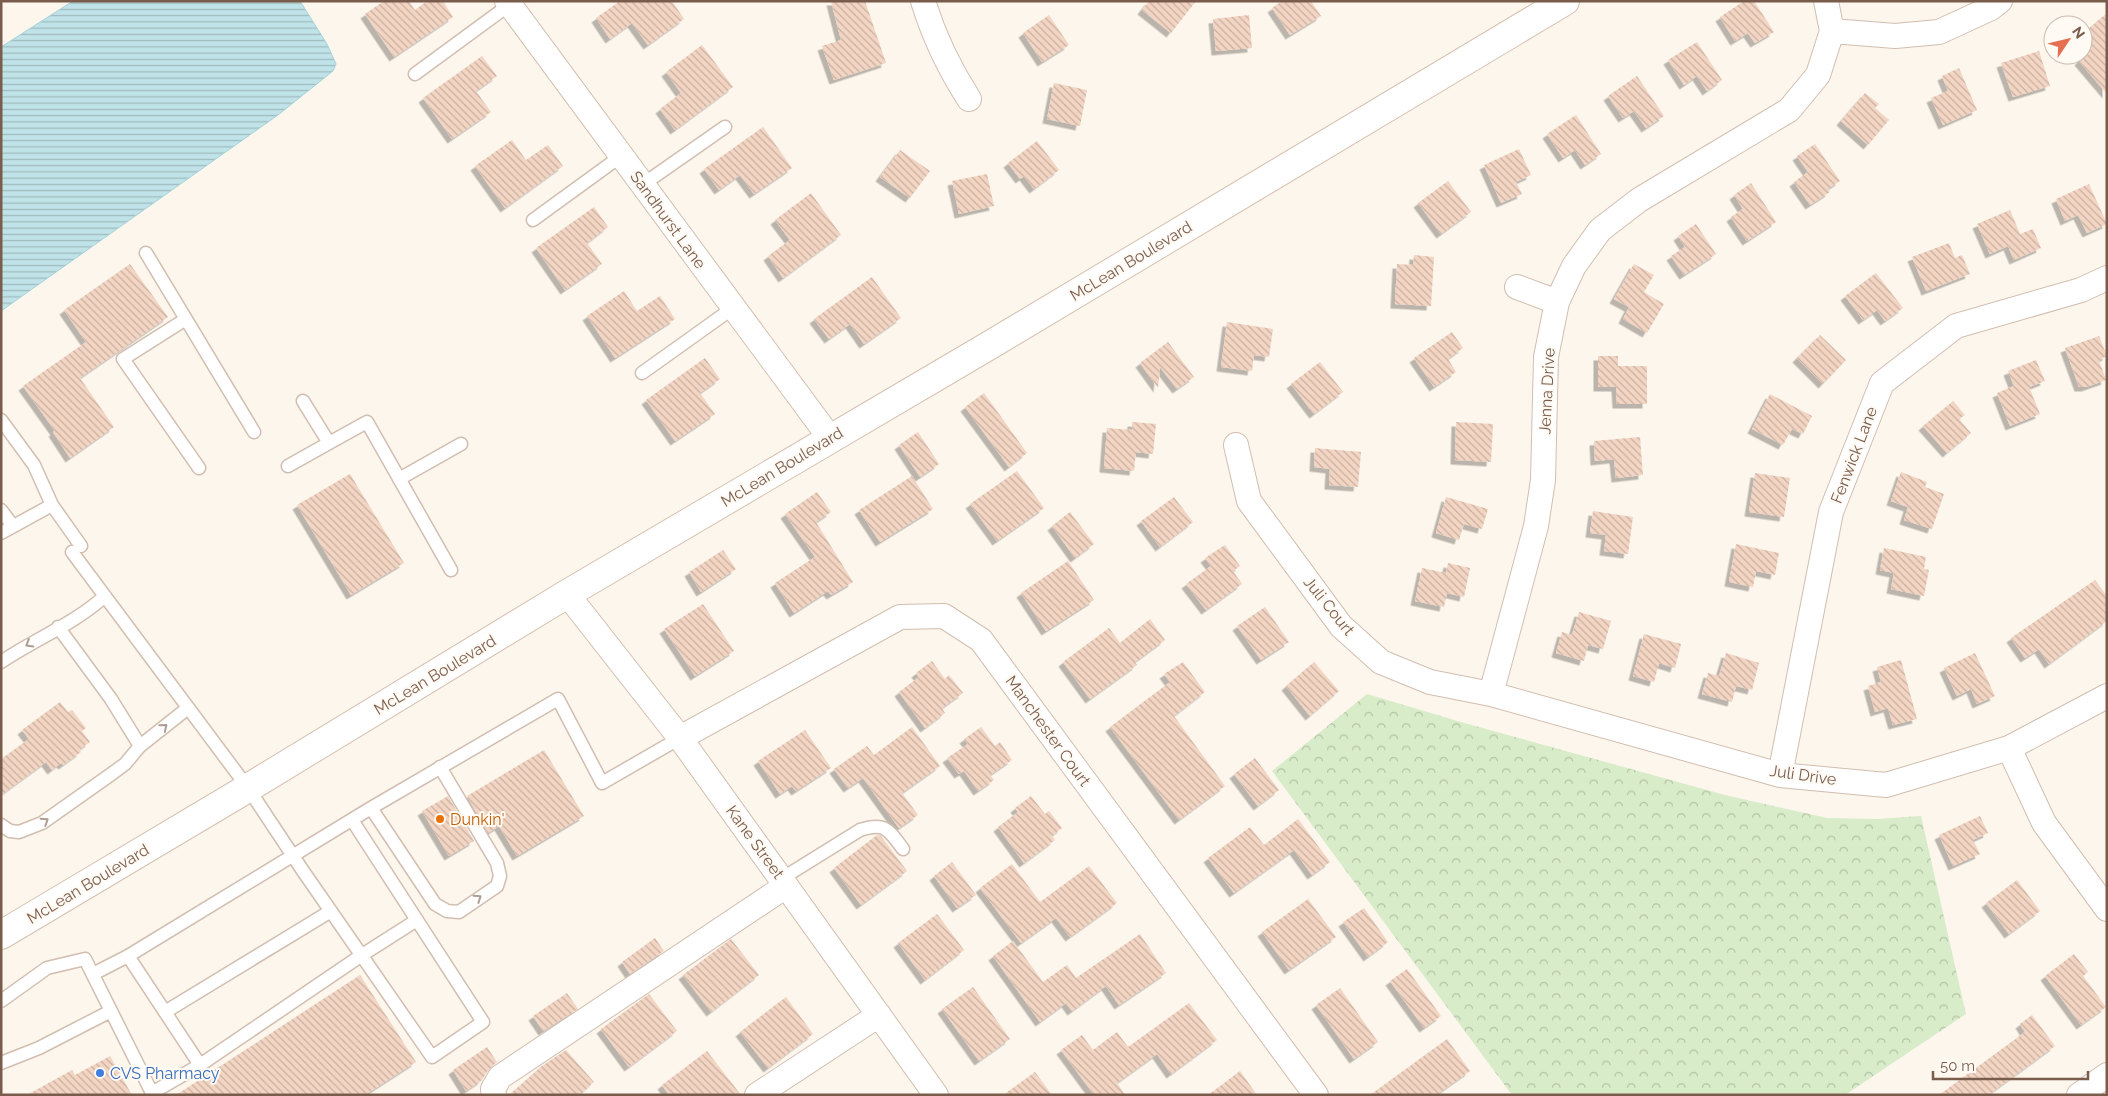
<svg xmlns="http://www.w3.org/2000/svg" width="2108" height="1096" font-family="Raleway,sans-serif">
	<defs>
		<pattern id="park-crowns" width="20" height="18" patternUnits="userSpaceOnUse" patternTransform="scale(1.25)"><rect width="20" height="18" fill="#d8ecc9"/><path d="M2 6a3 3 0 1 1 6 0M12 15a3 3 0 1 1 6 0" fill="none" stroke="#b4c2a5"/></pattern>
		<pattern id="water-rules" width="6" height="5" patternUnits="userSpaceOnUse" patternTransform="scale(1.25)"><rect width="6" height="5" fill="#bfe3e8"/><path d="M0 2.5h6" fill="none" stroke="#a0bbbe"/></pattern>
		<pattern id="building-back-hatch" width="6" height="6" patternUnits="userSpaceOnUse" patternTransform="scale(1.25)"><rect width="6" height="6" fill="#f3d5c3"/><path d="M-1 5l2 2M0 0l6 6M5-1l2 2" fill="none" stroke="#cab0a1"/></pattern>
		<filter id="shadow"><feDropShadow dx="-4.5" dy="4.5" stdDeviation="0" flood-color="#0004"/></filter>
	</defs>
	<rect width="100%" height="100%" fill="#fdf6ec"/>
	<path fill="url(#park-crowns)" d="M1367 694 1461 722 1725 795 1827 818 1878 819 1921 816 1966 1014 1845 1095H1512L1272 771Z"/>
	<path fill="url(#water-rules)" stroke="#a5d3da" d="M73 1H300L327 44 336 64 333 71 278 115 1 311V47Z"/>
	<path fill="url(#building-back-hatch)" filter="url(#shadow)" d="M384 1H409L415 10 427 1H443L453 17 394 57 365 14Z
		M620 1H672L684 19 648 45 632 23 610 39 596 18Z
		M831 1H865L886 63 834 80 822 46 841 40Z
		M1149 1H1196L1171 33 1142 10Z
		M1282 1H1311L1321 16 1290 35 1272 8Z
		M1744 1H1754L1774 32 1755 43 1748 33 1735 41 1720 17Z
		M2107 13V94L2079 61 2090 50 2083 42V33Z
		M1049 15 1069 45 1042 62 1023 33Z
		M1249 15 1252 48 1216 51 1213 19Z
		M1697 42 1722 80 1707 91 1697 76 1684 85 1668 60Z
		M702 45 733 87 675 130 660 109 681 93 666 72Z
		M2039 51 2050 86 2013 97 2001 63Z
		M482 56 497 76 476 91 491 112 452 139 423 98Z
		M1959 68 1977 110 1943 125 1931 98 1948 91 1942 76Z
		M1637 76 1664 116 1646 128 1634 111 1623 118 1608 96Z
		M1054 83 1087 90 1080 126 1047 119Z
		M1865 93 1879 104 1875 108 1889 120 1868 145 1841 121Z
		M1576 115 1601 154 1585 165 1575 150 1563 158 1547 134Z
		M763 127 792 168 754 194 740 175 719 190 704 169Z
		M512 140 526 160 548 145 563 166 505 208 475 166Z
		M1037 141 1059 170 1034 189 1024 176 1020 179 1008 163Z
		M1815 144 1840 181 1828 189 1830 192 1810 205 1794 182 1808 172 1797 156Z
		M1519 149 1531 175 1516 182 1522 194 1501 203 1484 165Z
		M900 150 930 171 910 198 880 177Z
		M987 174 994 206 959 214 952 181Z
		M1448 181 1471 212 1441 234 1418 203Z
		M1751 183 1776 222 1747 241 1731 217 1743 209 1734 195Z
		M2089 184 2107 224 2087 233 2078 215 2065 221 2056 199Z
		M811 193 841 235 783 278 768 256 790 240 775 220Z
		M594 207 608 227 587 243 602 264 565 290 536 248Z
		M2010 210 2020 234 2033 229 2041 248 2014 260 2008 246 1990 254 1977 224Z
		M1696 224 1716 254 1684 275 1671 256 1685 247 1678 236Z
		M1949 243 1955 258 1962 255 1970 274 1926 291 1912 257Z
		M1414 255 1434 257 1431 306 1395 304 1397 264 1413 265Z
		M130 264 168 317 80 378 114 427 70 458 53 432 55 431 23 386 86 342 64 310Z
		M1634 264 1654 275 1644 292 1664 304 1647 333 1623 319 1629 307 1614 299Z
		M1876 273 1903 308 1885 321 1877 310 1863 320 1845 296Z
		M872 277 901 318 864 344 850 324 829 339 814 319Z
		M624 291 637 311 660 296 675 319 615 358 587 316Z
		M1227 322 1273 329 1269 357 1254 355 1252 371 1221 367Z
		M1452 332 1463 348 1448 359 1456 372 1434 387 1414 358Z
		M1820 335 1846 360 1823 384 1797 358Z
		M2099 336 2107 356 2099 360 2106 380 2086 387H2079L2065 348Z
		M1168 342 1194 377 1177 389 1160 367 1158 388 1140 363Z
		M1598 356H1618V366H1647V404H1617L1616 387H1598Z
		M705 358 720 379 700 393 715 414 675 441 646 400Z
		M2036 360 2045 381 2029 387 2040 414 2010 426 1997 393 2014 386 2008 371Z
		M1320 362 1343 392 1314 414 1291 384Z
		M984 393 1027 453 1009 467 965 407Z
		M1770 394 1812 416 1803 434 1792 429 1783 445 1752 429Z
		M1953 401 1965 415 1959 419 1971 433 1947 453 1923 426Z
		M1132 422 1156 424 1153 454 1136 452 1134 471 1104 468 1107 428 1132 430Z
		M1456 422 1493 424 1491 462 1455 460Z
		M918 432 939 464 920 477 899 445Z
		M1640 437 1643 475 1616 478 1614 459 1595 461 1594 441Z
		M1315 448 1361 452 1358 487 1329 485 1330 469 1314 467Z
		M1017 471 1044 508 997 541 970 504Z
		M1901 472 1927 482 1925 487 1944 494 1932 529 1904 520 1908 507 1891 501Z
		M1755 473 1790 478 1784 517 1749 512Z
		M350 474 404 563 351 595 297 505Z
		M912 476 933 509 880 542 859 510Z
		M817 492 831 512 816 522 853 582 831 595 828 591 794 613 775 583 815 557 785 514Z
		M1174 497 1193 522 1160 547 1141 521Z
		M1446 497 1488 509 1482 529 1464 524 1459 540 1436 533Z
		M1593 511 1633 517 1628 554 1604 551 1606 535 1590 533Z
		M1070 512 1094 544 1075 558 1052 526Z
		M1736 544 1779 553 1775 575 1756 571 1753 587 1729 582Z
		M1225 545 1240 566 1233 571 1242 584 1206 610 1186 584 1211 566 1205 558Z
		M1884 548 1926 557 1924 569 1929 570 1924 596 1891 589 1894 573 1880 570Z
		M723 550 736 569 701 592 689 572Z
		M1068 561 1094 600 1046 631 1021 593Z
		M1448 563 1470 568 1464 597 1447 593 1444 607 1415 601 1422 568 1446 573Z
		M2095 580 2107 596V621L2049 664 2039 649 2025 658 2011 638Z
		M703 604 734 651 695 676 664 629Z
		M1265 607 1289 642 1261 660 1237 626Z
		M1579 612 1611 621 1603 649 1588 645 1584 661 1556 653 1562 632 1572 635Z
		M1150 619 1165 640 1135 662 1137 665 1090 699 1063 662 1109 628 1120 643Z
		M1644 634 1681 644 1675 668 1659 663 1654 682 1633 676Z
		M1726 653 1759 663 1752 690 1736 686 1732 702 1702 694 1708 673 1719 676Z
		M1975 653 1995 696 1977 704 1971 689 1957 696 1944 668Z
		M1901 660 1917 719 1893 725 1888 708 1875 712 1868 686 1881 682 1877 667Z
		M932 661 945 679 949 675 963 693 942 708 945 713 925 728 899 692 919 677 916 673Z
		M1183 662 1205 692 1174 716 1225 786 1179 820 1110 727 1170 682 1164 674Z
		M1314 662 1339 691 1310 716 1286 686Z
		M60 702 68 712 72 710 86 728 82 731 90 742 80 749 81 752 63 765 61 763 52 770 46 762 1 795V759L29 739 22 730Z
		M912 727 940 766 902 793 918 815 899 828 863 778 848 788 834 769 867 746 874 755Z
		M981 727 995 746 1000 742 1012 760 990 775 994 780 978 791 964 771 959 774 947 758 968 744 964 739Z
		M805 730 831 768 796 791 792 786 780 794 758 761Z
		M544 750 584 816 517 856 499 826 488 833 467 796Z
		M1255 758 1279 790 1258 806 1234 774Z
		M448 796 474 841 449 856 422 811Z
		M1031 796 1045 814 1049 811 1062 828 1052 836 1055 840 1024 863 998 827 1018 812 1015 808Z
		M1980 816 1988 833 1973 840 1980 854 1953 866 1939 835Z
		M1298 819 1330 862 1312 875 1294 850 1234 893 1208 858 1250 827 1264 845Z
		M877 835 881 836 907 871 861 905 834 868Z
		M952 862 976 895 957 908 934 876Z
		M1012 864 1040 902 1089 866 1117 903 1070 937 1056 918 1021 943 980 888Z
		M2017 880 2040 911 2009 934 1986 903Z
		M1308 899 1336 937 1289 970 1262 932Z
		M1364 908 1388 942 1368 957 1343 922Z
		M937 914 964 950 925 980 898 943Z
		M1140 934 1166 973 1119 1005 1106 986 1072 1011 1066 1003 1040 1022 993 956 1013 941 1043 982 1067 965 1076 978Z
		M655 938 664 951 630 974 622 962Z
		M731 939 759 975 711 1012 683 975Z
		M2074 954 2088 972 2083 976 2106 1007 2081 1025 2045 976Z
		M1407 969 1441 1016 1424 1028 1390 981Z
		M360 975 416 1062 365 1095H176Z
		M973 987 1010 1039 979 1061 942 1009Z
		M1340 988 1378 1042 1354 1059 1316 1005Z
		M567 993 578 1009 543 1031 533 1016Z
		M649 994 677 1031 629 1067 601 1029Z
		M786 997 813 1034 768 1068 740 1032Z
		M1189 1003 1217 1040 1171 1074 1157 1054 1117 1083 1125 1095H1094L1061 1050 1082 1035 1093 1050 1117 1032 1128 1047Z
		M2032 1015 2055 1046 1988 1095H1939L2025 1032 2020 1024Z
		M1447 1039 1470 1071 1436 1095H1370Z
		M487 1047 497 1062 488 1070 482 1080 466 1091 453 1070Z
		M566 1050 594 1082 580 1095H509L542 1066Z
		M707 1051 741 1095H669L662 1085Z
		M110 1056 132 1095H27L72 1070 75 1075Z
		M1240 1071 1257 1095H1208Z
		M1035 1072 1052 1095H1003Z"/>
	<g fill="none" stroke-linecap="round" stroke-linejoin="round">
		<defs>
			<path id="lane" d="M415 74 509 5
				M642 185 725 127
				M533 220 621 156
				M146 253 254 432
				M186 319 123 359 199 468
				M642 373 733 308
				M303 401 329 443 367 422 451 570
				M1 420 34 465 52 505 81 546
				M288 466 329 443
				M399 479 461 444
				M1 510 13 526
				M1 533 52 505
				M72 552 248 788 303 871 432 1057 483 1022 352 820
				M58 627 111 699 140 746
				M1 662C35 639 74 624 105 596
				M371 808 435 904 447 911 459 912 497 886 500 876 497 863 440 767
				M1 825 10 831 19 832 42 823 110 775 125 764 140 746 188 708
				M781 879 860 830C885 822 888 829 903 849
				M417 920 362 955 200 1065 128 956 371 808 558 699 602 783 680 738
				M93 974 128 956
				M1 1001 47 968 85 959 153 1095
				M165 1012 331 911
				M1 1063 39 1048 111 1011
				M152 1093 200 1065"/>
			<path id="street" d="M507 1 830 438
				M923 1C934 37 949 68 969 99
				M1832 31 1895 36 1939 32 1991 8 2000 1
				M1517 287 1557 302
				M1236 445 1249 501 1341 626 1381 662 1430 682 1491 694 1780 775 1886 785 2009 748 2107 696
				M567 594 680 738 936 1095
				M1491 694 1536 526 1543 480 1546 357 1557 302 1574 266 1600 230 1639 200 1789 110 1818 75 1832 31 1826 1
				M680 738 900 617 944 616 981 640 1316 1095
				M2009 748 2044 823 2107 909
				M1780 775 1831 512 1882 383 1956 326 2081 290 2107 278
				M494 1095 493 1089 500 1077 786 886
				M757 1095 879 1015
				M2079 1095 2107 1075"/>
			<path id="secondary" d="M1 935 248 788 567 594 990 345 1565 1"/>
		</defs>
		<use href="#lane" stroke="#d1beb0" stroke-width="15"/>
		<use href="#street" stroke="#d1beb0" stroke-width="26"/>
		<use href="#secondary" stroke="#d6c0b0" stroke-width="30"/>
		<use href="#lane" stroke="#fff" stroke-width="12"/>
		<use href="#street" stroke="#fff" stroke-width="24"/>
		<use href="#secondary" stroke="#fff" stroke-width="28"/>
	</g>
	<defs><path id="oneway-chevron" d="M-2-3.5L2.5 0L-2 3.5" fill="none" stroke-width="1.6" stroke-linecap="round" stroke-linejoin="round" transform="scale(1.25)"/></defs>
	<g stroke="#af9d94">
		<use href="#oneway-chevron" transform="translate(29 644) rotate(149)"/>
		<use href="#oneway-chevron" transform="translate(164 727) rotate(-39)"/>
		<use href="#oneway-chevron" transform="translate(45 821) rotate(-33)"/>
		<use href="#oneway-chevron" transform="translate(478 898) rotate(-34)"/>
	</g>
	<circle fill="#e8710a" stroke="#fffaf3" stroke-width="2" cx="440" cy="819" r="5"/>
	<circle fill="#3f7fe0" stroke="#fffaf3" stroke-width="2" cx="100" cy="1073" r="5"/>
	<g text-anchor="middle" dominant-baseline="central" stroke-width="4" stroke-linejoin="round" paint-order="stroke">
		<g font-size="16" fill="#7a5c4d" stroke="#fffaf3">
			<text transform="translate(668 220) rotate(54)">Sandhurst Lane</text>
			<text transform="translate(1131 261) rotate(-31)">McLean Boulevard</text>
			<text transform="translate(1547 391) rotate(-87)">Jenna Drive</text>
			<text transform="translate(1854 455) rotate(-69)">Fenwick Lane</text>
			<text transform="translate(782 467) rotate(-31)">McLean Boulevard</text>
			<text transform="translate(1329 606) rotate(51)">Juli Court</text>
			<text transform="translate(435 675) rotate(-31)">McLean Boulevard</text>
			<text transform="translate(1048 731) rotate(54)">Manchester Court</text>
			<text transform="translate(1803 775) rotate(8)">Juli Drive</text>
			<text transform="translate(755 842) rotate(54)">Kane Street</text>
			<text transform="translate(88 884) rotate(-31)">McLean Boulevard</text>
		</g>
		<g font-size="16" fill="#c56008" stroke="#fffaf3" text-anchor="start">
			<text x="450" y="819">Dunkin'</text>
		</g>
		<g font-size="16" fill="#366cbe" stroke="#fffaf3" text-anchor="start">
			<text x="110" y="1073">CVS Pharmacy</text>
		</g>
	</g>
	<rect width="2108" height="1096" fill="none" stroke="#7a5c4d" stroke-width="5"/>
	<g transform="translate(2068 40) rotate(55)"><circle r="24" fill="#fffaf3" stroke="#cabbb1"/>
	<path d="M0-4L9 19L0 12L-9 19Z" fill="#e76f51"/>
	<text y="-8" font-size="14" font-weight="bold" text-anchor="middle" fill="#7a5c4d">N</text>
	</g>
	<path d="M1933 1071v8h155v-8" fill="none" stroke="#7a5c4d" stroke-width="2.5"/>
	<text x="1940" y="1071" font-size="15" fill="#7a5c4d" stroke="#fffaf3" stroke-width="4" paint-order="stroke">50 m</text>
</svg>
